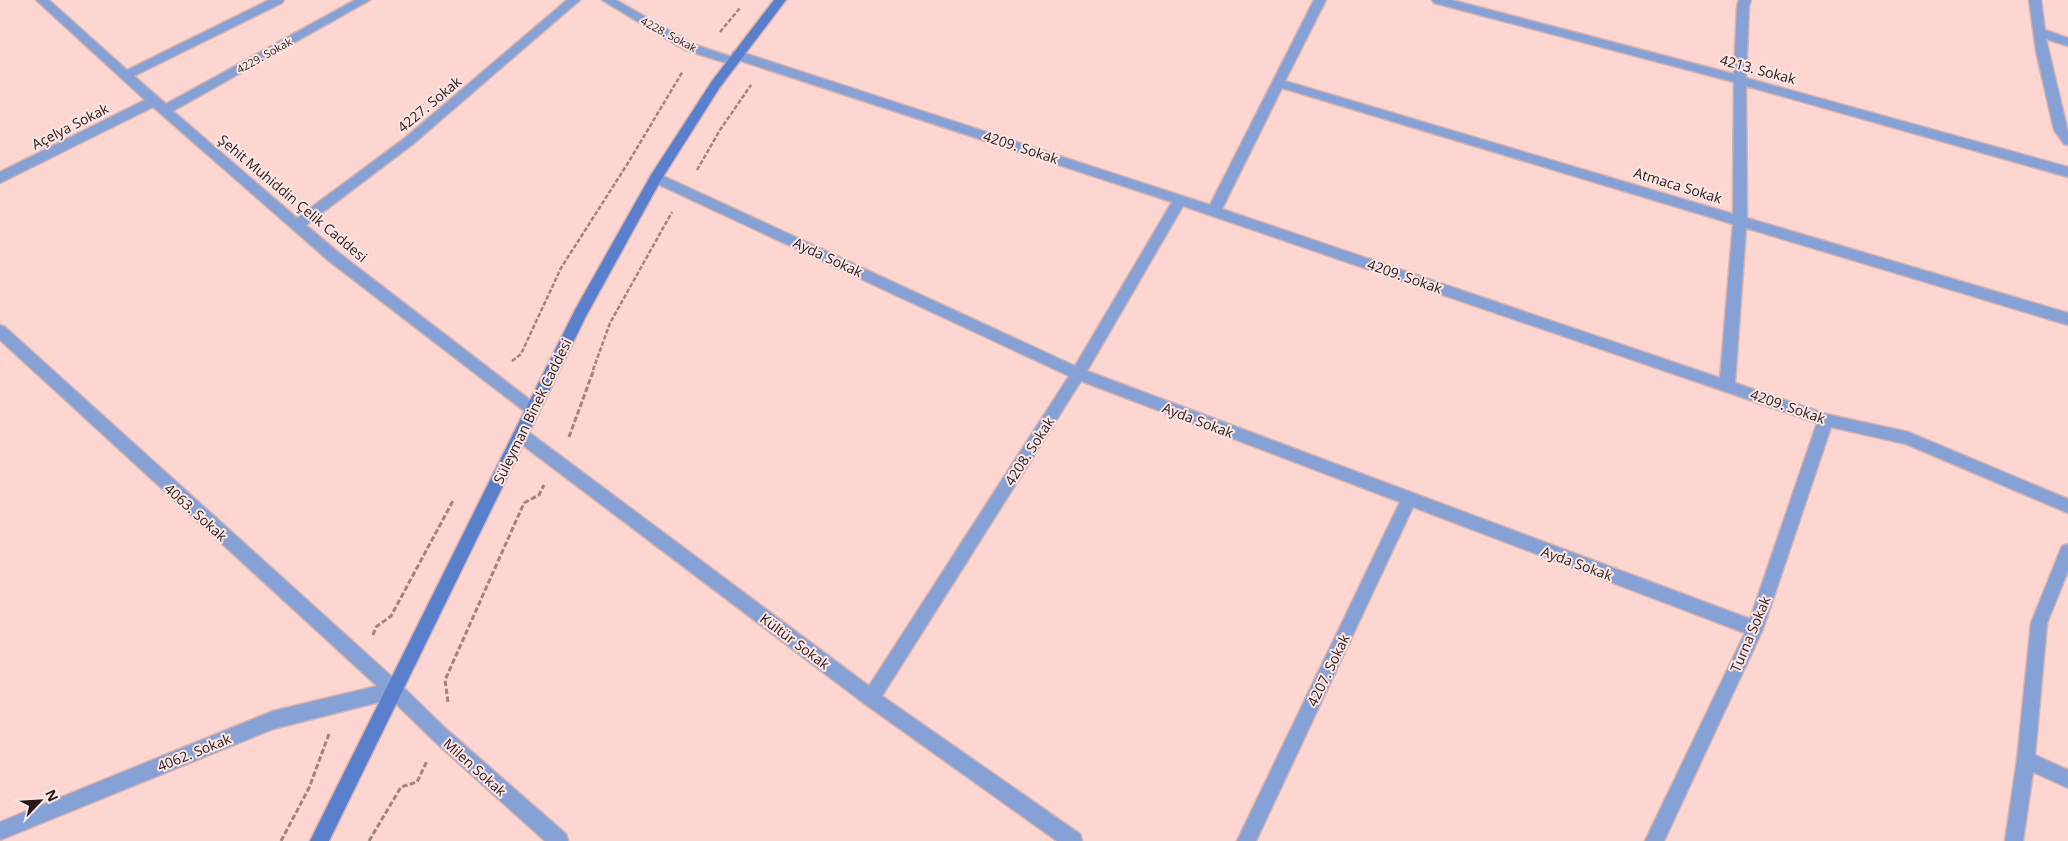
<svg xmlns="http://www.w3.org/2000/svg" width="2068" height="841" font-family="'Open Sans',sans-serif">
	<rect width="100%" height="100%" fill="#fdd5d1"/>
	<g fill="none" stroke-linecap="round" stroke-linejoin="round">
		<defs>
			<path id="street" d="M36 0H49L127 70 269 0H284L282 3 134 76 166 104 355 0H370L173 111 297 218 405 138 567 0H580L413 144 306 225 339 253 538 406 540 410 538 414 533 416 528 414 329 261 153 107 0 183V172L145 100Z
				M602 0H616L693 44 732 57 733 52H741L1210 205 1314 0H1326L1285 81 1733 214 1734 82 1434 3 1432 0H1452L1734 74 1737 6 1739 0H1751L1749 6 1746 78 2068 167V177L1746 86 1747 218 2068 313V325L1746 228 1735 383 1826 414 1908 432 2068 499V513L1906 444 1831 427 1763 629 1664 841H1645L1745 633 1413 507 1256 841H1237L1400 502 1081 381 882 696 1080 834 1082 841H1057L865 704 516 440 513 435 516 430 521 429 526 430 869 686 1069 376 651 181 650 178 651 175H661L1075 366 1172 202 738 60 737 64 733 65 685 50ZM1282 88 1733 224 1720 378 1222 209ZM1183 206 1817 423 1750 619 1087 371Z
				M2029 0H2041L2045 30 2068 38V46L2046 39 2068 132V145L2064 144 2054 130 2036 51Z
				M0 325 5 327 400 684 445 728 566 834 568 841H545L433 740 391 699 273 729 0 840V822L273 711 377 686 0 340Z
				M2068 544V571L2047 623 2035 755 2068 770V788L2033 772 2023 841H2005L2017 760 2031 623 2062 546Z"/>
			<path id="secondary" d="M774 0H786L720 87 661 180 586 316 329 841H310L575 310 651 175 712 81Z"/>
		</defs>
		<use href="#street" stroke="#d7b3b0" stroke-width="3"/>
		<use href="#secondary" stroke="#d7b3b0" stroke-width="3"/>
		<path stroke="#a28381" stroke-width="2.5" stroke-dasharray="4.5 2" stroke-linecap="butt" d="M720 32 740 8
			M697 170 720 130 751 85
			M512 361 521 354 561 268 628 163 683 71
			M593 370 610 323 672 212"/>
		<path stroke="#a28381" stroke-width="3" stroke-dasharray="5.5 2.5" stroke-linecap="butt" d="M569 437 594 369
			M373 635 376 627 391 616 454 499
			M448 702 445 680 524 503 539 495 544 485
			M281 841 309 788 329 734
			M369 841 401 787 417 782 427 761"/>
		<use href="#street" fill="#86a1d5" fill-rule="evenodd"/>
		<use href="#secondary" fill="#5a80cd" fill-rule="evenodd"/>
	</g>
	<g text-anchor="middle" dominant-baseline="central" stroke-width="4" stroke-linejoin="round" paint-order="stroke">
		<g font-size="11" fill="#2a1817" stroke="#fce7e6">
			<text transform="translate(669 34) rotate(28)">4228. Sokak</text>
			<text transform="translate(264 55) rotate(-29)">4229. Sokak</text>
		</g>
		<g font-size="14" fill="#2a1817" stroke="#fce7e6">
			<text transform="translate(1758 69) rotate(15)">4213. Sokak</text>
			<text transform="translate(429 104) rotate(-40)">4227. Sokak</text>
			<text transform="translate(70 126) rotate(-27)">Açelya Sokak</text>
			<text transform="translate(1021 147) rotate(18)">4209. Sokak</text>
			<text transform="translate(1678 185) rotate(17)">Atmaca Sokak</text>
			<text transform="translate(293 198) rotate(40)">Şehit Muhiddin Çelik Caddesi</text>
			<text transform="translate(828 257) rotate(25)">Ayda Sokak</text>
			<text transform="translate(1405 276) rotate(19)">4209. Sokak</text>
			<text transform="translate(1788 406) rotate(19)">4209. Sokak</text>
			<text transform="translate(532 411) rotate(-64)">Süleyman Binek Caddesi</text>
			<text transform="translate(1198 420) rotate(21)">Ayda Sokak</text>
			<text transform="translate(1029 451) rotate(-57)">4208. Sokak</text>
			<text transform="translate(196 512) rotate(42)">4063. Sokak</text>
			<text transform="translate(1577 563) rotate(20)">Ayda Sokak</text>
			<text transform="translate(1750 634) rotate(-67)">Turna Sokak</text>
			<text transform="translate(795 641) rotate(37)">Kültür Sokak</text>
			<text transform="translate(1328 670) rotate(-64)">4207. Sokak</text>
			<text transform="translate(194 752) rotate(-22)">4062. Sokak</text>
			<text transform="translate(475 767) rotate(42)">Milen Sokak</text>
		</g>
	</g>
	<g transform="translate(40 801) rotate(65)" stroke="#fce7e6" stroke-width="4" paint-order="stroke">
	<path d="M0-4L9 19L0 12L-9 19Z" fill="#2a1817"/>
	<text y="-8" font-size="14" font-weight="bold" text-anchor="middle" fill="#2a1817">N</text>
	</g>
</svg>
